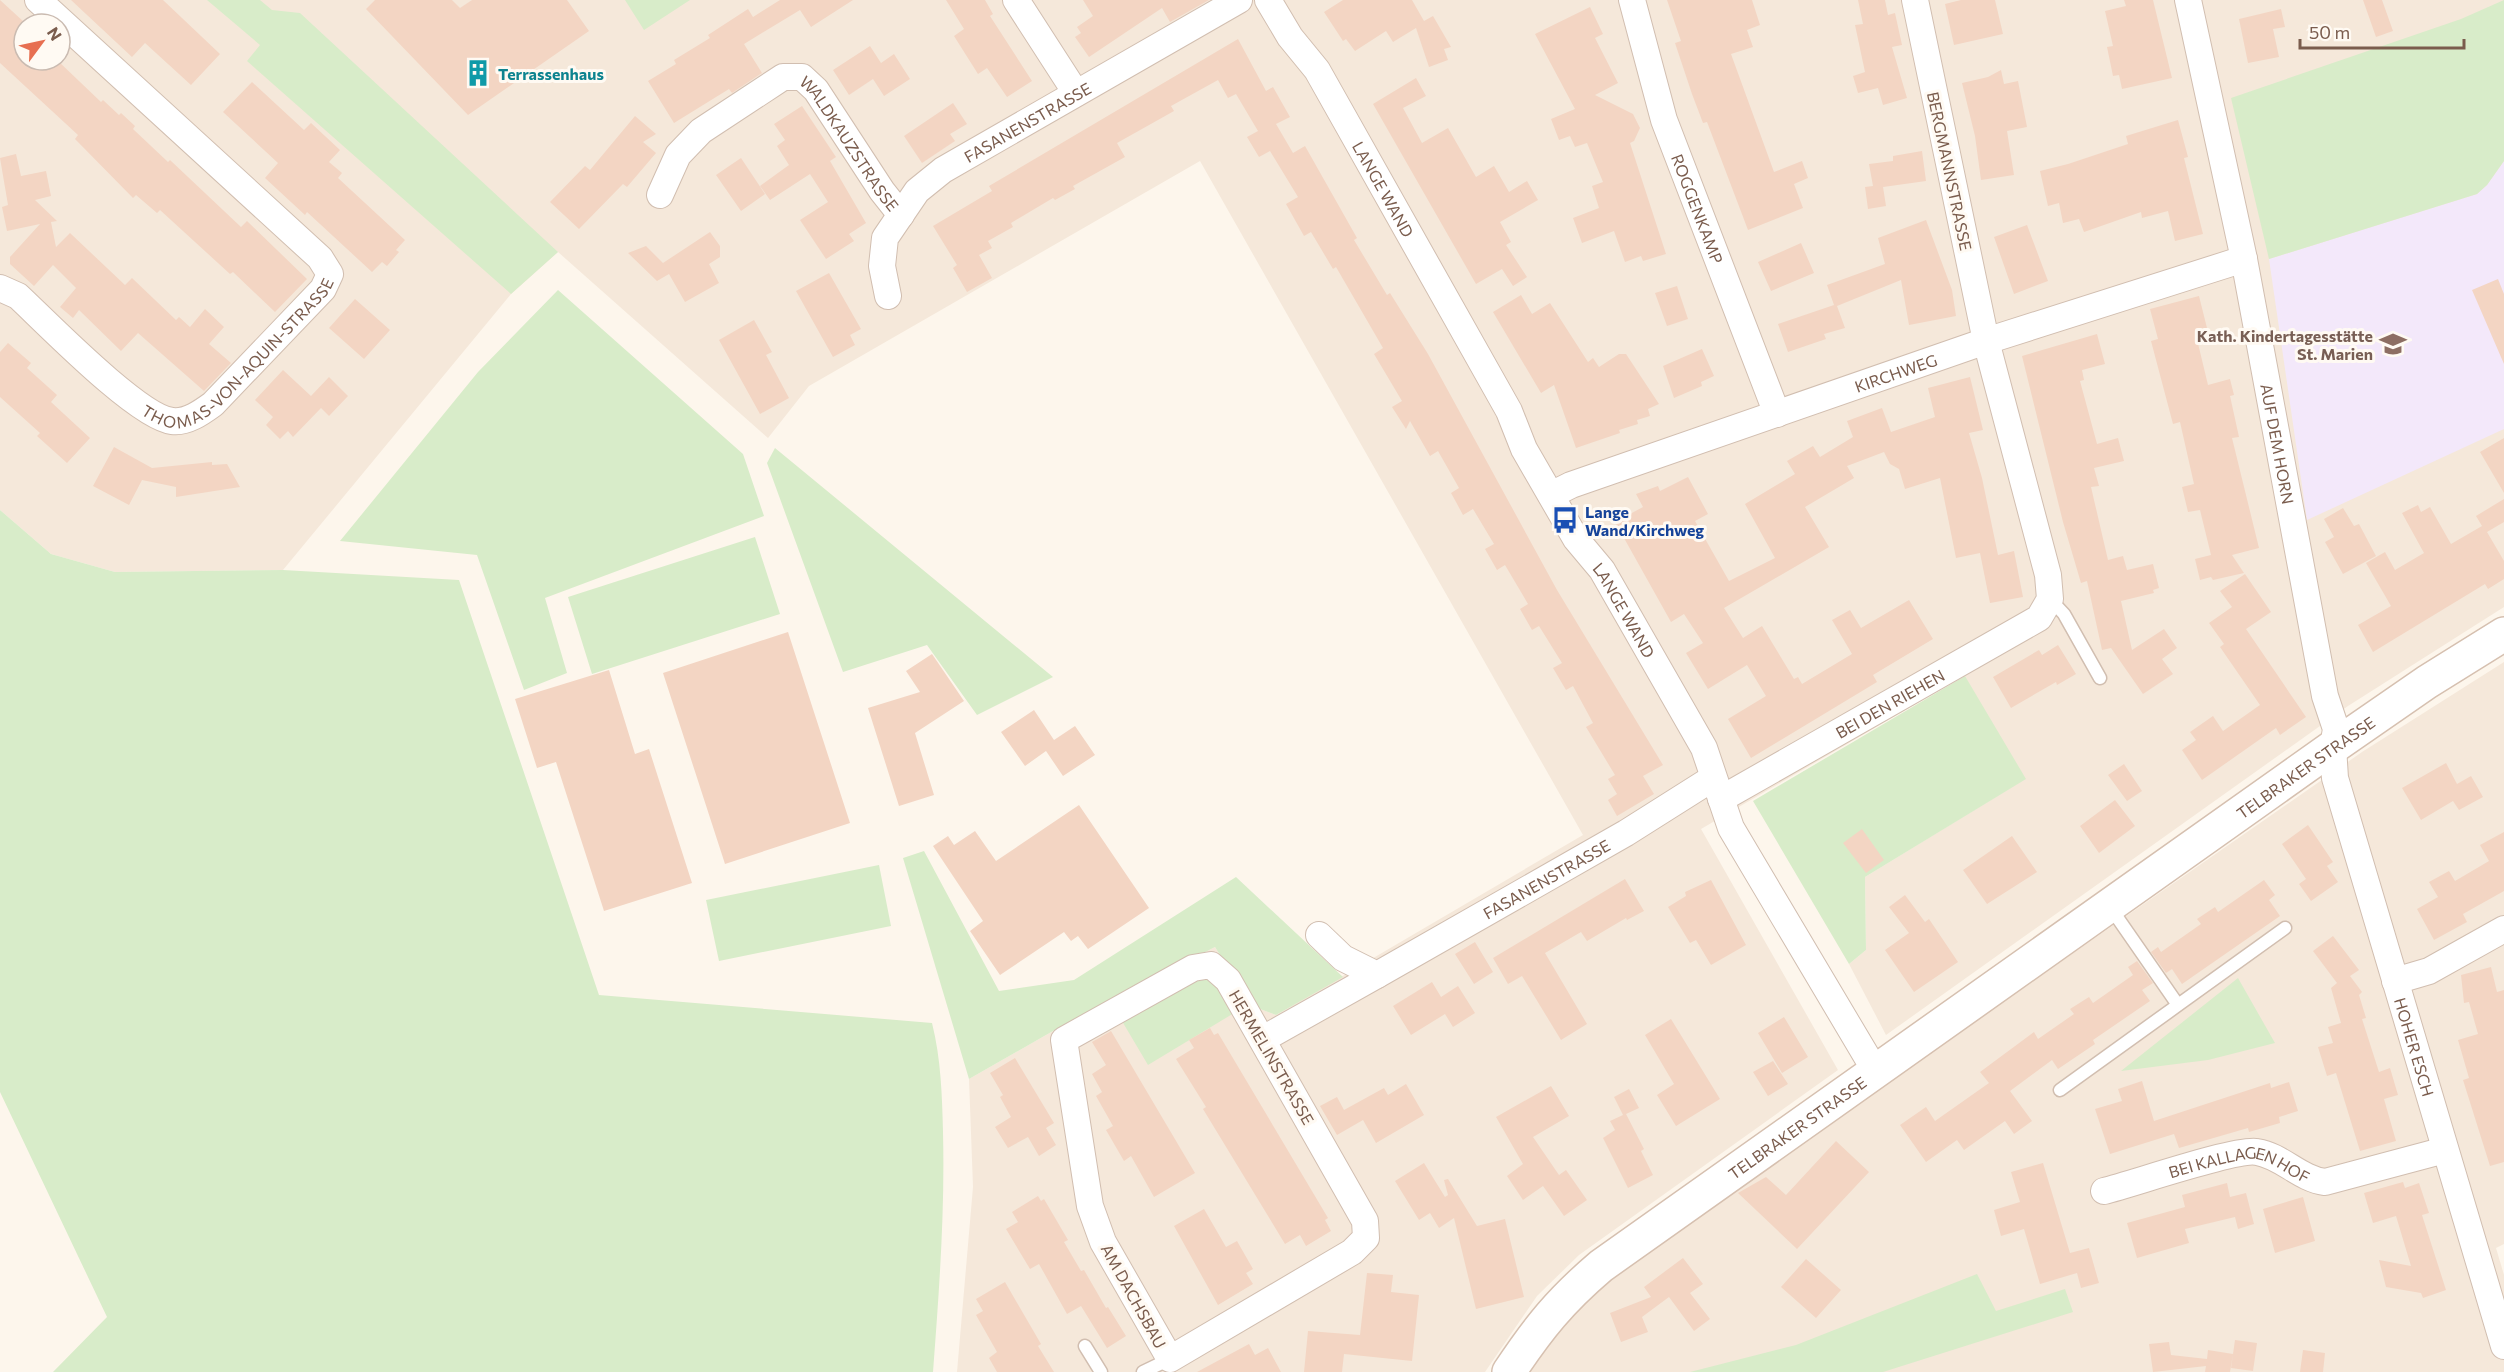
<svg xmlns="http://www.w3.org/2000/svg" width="2504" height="1372" font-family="Commissioner,sans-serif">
	<rect width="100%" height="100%" fill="#fdf6ec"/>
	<path fill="#f5e8da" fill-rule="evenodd" d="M0 0H2504V607L2348 706 1886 1035 1849 964 1866 950 1865 877 2025 779 1964 676 1701 829 1838 1070 1579 1255 1537 1296 1485 1372H957L973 1187 969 1079 1060 1027 1215 947 1252 1006 1276 1015 1583 835 1200 161 809 386 768 438 558 252 511 294 283 570 115 572 51 554 0 510ZM24 24H60V60H24Z
		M2504 662V1244L2496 1248 2504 1275V1372H1524L1577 1306 1647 1250 2362 752Z"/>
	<path fill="#f3e8fa" d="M2504 161V429L2307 520 2269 259 2477 194 2487 185Z"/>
	<path fill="#d8ecc9" d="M207 0H260L272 10 300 13 558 252 511 294 247 61 260 45Z
		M625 0H690L644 30Z
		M2504 0V161L2487 185 2477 194 2269 259 2231 98 2461 19Z
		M558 290 743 454 764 516 545 598 567 673 524 690 477 555 340 541 478 372Z
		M775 448 1053 677 977 715 927 645 843 672 767 463Z
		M0 510 51 554 115 572 283 570 459 580 599 995 932 1023C941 1059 942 1095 943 1132 945 1213 939 1292 933 1372H53L107 1317 0 1092Z
		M755 537 780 614 592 674 568 597Z
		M1965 676 2026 779 1865 877 1866 950 1849 964 1753 801Z
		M924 851 999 991 1074 980 1236 877 1343 977 1276 1015 1252 1006 1215 947 1060 1027 969 1079 903 858Z
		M879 865 891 926 719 961 706 900Z
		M1211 965 1244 1007 1148 1065 1116 1011Z
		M2238 978 2275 1043 2208 1060 2121 1071Z
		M1977 1274 1996 1311 2065 1289 2073 1312 1883 1372H1690L1796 1345Z"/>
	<path fill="#f3d5c3" d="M0 0 24 22V60H57L101 102 103 100 119 115 121 113 135 126 133 129 168 162 170 160 241 227 247 221 307 279 275 312 233 272 230 274 160 210 157 213 136 195 133 198 75 139 78 135 0 63Z
		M71 0H163L220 54 191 85 145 43 132 57Z
		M375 0H452L460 8 472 0H567L589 31 468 115 366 9Z
		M780 0H853L811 27 800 10 744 44 762 73 732 93 729 89 674 123 648 81 676 64 674 60 710 38 708 35 748 9 753 17Z
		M946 0H985L993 14 990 16 1032 81 1007 97 987 68 978 74 954 36 964 29Z
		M1083 0H1209L1170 22 1162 8 1089 57 1075 37 1081 33 1077 27 1093 16Z
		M1343 0H1412L1424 21 1433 16 1451 47 1444 49 1448 60 1429 67 1416 28 1393 42 1386 31 1355 51 1346 39 1343 41 1324 12Z
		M1667 0H1752L1760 25 1747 30 1753 47 1731 54 1774 172 1802 161 1808 178 1794 184 1803 208 1748 230 1707 122 1703 123 1692 94 1675 43 1681 41Z
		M1858 0H1885L1888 15 1895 13 1902 45 1892 47 1907 98 1883 105 1878 88 1858 93 1853 76 1865 72 1855 25 1863 24Z
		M1961 0H1995L2003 34 1954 45 1945 4Z
		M2124 0H2153L2172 78 2122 89 2119 75 2113 76 2107 47 2113 46 2105 11 2126 6Z
		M2363 0H2382L2393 31 2376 37Z
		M1590 7 1603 34 1595 38 1618 83 1595 95 1633 114 1640 128 1634 141 1630 143 1666 254 1643 261 1641 256 1625 262 1614 231 1582 243 1573 218 1599 208 1592 186 1603 182 1587 143 1575 147 1570 136 1559 140 1551 119 1575 109 1535 34Z
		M2281 9 2285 27 2273 29 2279 57 2248 63 2239 19Z
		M1238 39 1266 91 1273 87 1290 117 1276 124 1293 153 1305 146 1357 238 1354 240 1387 295 1390 293 1428 354 1557 590 1663 765 1643 776 1654 794 1617 816 1608 800 1617 794 1608 779 1615 775 1586 727 1593 723 1573 686 1566 690 1553 668 1562 663 1539 626 1532 630 1520 609 1528 604 1505 565 1497 570 1485 549 1494 544 1473 509 1463 515 1456 502 1451 493 1459 488 1438 451 1430 456 1410 421 1406 429 1392 407 1402 401 1374 354 1383 348 1336 267 1333 269 1311 232 1304 236 1286 204 1298 197 1270 151 1259 157 1247 137 1258 131 1236 94 1228 98 1218 80 1171 106 1174 111 1117 143 1125 157 1073 186 1075 189 1055 200 1053 198 1011 223 1013 227 988 241 992 248 979 255 992 278 967 292 953 268 957 265 933 226 992 191 989 186Z
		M870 46 881 63 894 54 910 79 884 96 873 79 849 95 833 70Z
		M2001 70 2004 84 2018 81 2027 127 2007 131 2014 175 1981 180 1975 136 1962 83 1988 77Z
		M1416 78 1426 96 1403 108 1422 143 1448 128 1476 177 1494 166 1509 192 1527 181 1538 200 1500 222 1511 242 1506 245 1527 277 1513 286 1502 269 1476 284 1373 104Z
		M252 82 304 130 311 123 340 150 329 162 342 173 338 178 405 240 396 250 399 252 387 266 382 262 372 272 307 212 305 215 265 178 278 163 223 112Z
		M953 103 967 124 950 134 955 141 922 163 904 136Z
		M802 106 836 157 830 161 866 223 849 234 854 241 826 259 800 220 828 202 810 174 770 200 760 186 789 165 777 146 785 140 774 124Z
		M635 116 656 134 643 142 656 153 627 187 623 184 579 229 550 202 585 166 590 170Z
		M2178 120 2188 157 2184 158 2203 234 2175 241 2168 211 2142 218 2141 212 2084 232 2079 219 2063 223 2059 203 2048 206 2040 171 2068 164 2128 144 2126 136Z
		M1922 151 1926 181 1883 187 1886 206 1868 209 1865 187 1873 186 1869 164 1893 161V156Z
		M16 154 21 176 46 171 51 196 35 200 57 221 51 222 56 247 70 233 125 285 132 278 176 320 179 317 190 327 205 309 224 327 209 344 231 363 204 391 138 333 121 351 79 310 73 318 60 307 76 288 53 265 34 286 10 264V257L40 224 7 231 2 207 8 205 0 158Z
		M741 158 765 194 741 211 716 175Z
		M1926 220 1952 290 1956 316 1909 325 1901 280 1837 306 1845 328 1824 334 1826 339 1788 352 1778 324 1834 305 1827 285 1885 264 1878 238Z
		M2027 225 2048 281 2014 294 1994 237Z
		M710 232 720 246V257L709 264 719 283 685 302 669 274 657 281 628 253 646 246 665 265 663 263Z
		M1801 243 1814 273 1771 291 1758 262Z
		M829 273 861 329 850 335 855 345 833 357 796 291Z
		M2498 279 2504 294V364L2472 290Z
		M1677 286 1688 319 1667 326 1655 293Z
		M1521 295 1532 314 1550 303 1588 362 1593 358 1599 367 1619 354H1626L1659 404 1648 409 1650 416 1637 420 1638 424 1619 430 1620 433 1576 448 1554 385 1541 393 1493 312Z
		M2199 296 2207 328 2195 331 2208 385 2230 379 2234 395 2230 396 2239 437 2232 438 2259 548 2232 555 2244 573 2213 580 2211 577 2200 580 2195 559 2211 555 2200 510 2188 512 2182 487 2194 484 2180 422 2173 424 2151 341 2158 339 2150 309Z
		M355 299 390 330 364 359 329 328Z
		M754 320 772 352 766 355 789 398 760 414 719 340Z
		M2097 334 2105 364 2082 370 2084 380 2080 381 2097 444 2118 438 2124 461 2094 468 2099 486 2091 487 2108 560 2123 556 2127 570 2153 564 2159 588 2153 590 2154 593 2121 601 2132 650 2164 629 2177 648 2162 659 2173 674 2143 694 2111 648 2102 650 2087 581 2081 583 2063 522 2022 356Z
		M8 343 31 363 27 368 57 395 51 402 90 438 67 463 37 436 40 433 0 397V352Z
		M1702 349 1714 376 1701 382 1702 386 1674 398 1663 366Z
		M283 370 311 396 329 377 348 396 329 416 321 408 293 437 288 431 280 439 266 425 273 417 255 400Z
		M1970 377 1983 430 1969 433 1982 478 1998 555 2014 551 2023 597 1990 603 1980 553 1956 558 1940 478 1905 489 1899 469 1890 464 1884 452 1847 466 1854 478 1805 507 1829 547 1724 608 1743 638 1762 626 1794 679 1798 677 1802 684 1852 654 1832 620 1850 610 1861 628 1909 600 1933 639 1873 675 1877 682 1751 758 1728 719 1766 696 1747 665 1708 689 1686 653 1703 643 1684 614 1671 622 1615 522 1643 507 1636 494 1658 486 1660 491 1688 477 1708 514 1695 521 1729 581 1775 558 1745 504 1795 474 1787 461 1813 446 1820 457 1853 437 1847 421 1882 408 1891 432 1935 417 1928 388Z
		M2504 438V493L2480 452Z
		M114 447 152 468 212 462V465L227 464 240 487 176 497V487L142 480 129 505 93 486Z
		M2504 499V522L2487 532 2504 561V579L2488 589 2485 584 2373 652 2358 625 2391 606 2366 563 2385 552 2395 570 2424 553 2402 513 2418 505 2421 512 2430 507 2451 544 2482 526 2476 516Z
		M2343 508 2354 526 2359 524 2376 556 2343 574 2325 542 2334 537 2324 519Z
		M2245 574 2271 612 2246 629 2306 717 2280 735 2276 728 2202 780 2182 750 2196 740 2190 732 2213 716 2223 731 2260 705 2220 647 2224 644 2209 623 2232 607 2220 591Z
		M788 632 850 823 725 864 663 673Z
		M2058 645 2076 674 2057 685 2056 682 2011 708 1993 677 2039 650 2042 655Z
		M932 654 964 701 915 733 934 795 899 806 868 708 920 692 906 671Z
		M609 670 635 754 649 749 692 883 604 911 556 762 537 768 515 699Z
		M1034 710 1054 740 1075 726 1095 755 1063 776 1046 751 1025 766 1001 732Z
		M2446 763 2457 784 2471 776 2483 797 2459 810 2453 801 2421 820 2402 788Z
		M2124 764 2142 791 2127 801 2108 775Z
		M2115 800 2135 826 2099 853 2080 826Z
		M1079 805 1149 908 1088 949 1078 936 1071 941 1064 932 1000 975 970 931 983 921 933 846 948 836 954 845 975 831 996 861Z
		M2308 825 2333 862 2327 866 2338 882 2311 901 2299 884 2306 879 2282 844Z
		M1862 829 1884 860 1866 873 1843 843Z
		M2504 832V891L2463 914 2467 922 2434 940 2417 909 2438 897 2429 882 2449 871 2455 881 2489 861 2480 845Z
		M2012 836 2037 872 1987 904 1963 870Z
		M1625 879 1644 911 1627 920 1626 918 1587 941 1581 932 1545 953 1587 1024 1561 1040 1522 976 1508 984 1493 958Z
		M1711 880 1746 945 1711 965 1696 940 1690 943 1668 907 1686 896 1685 892Z
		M2264 880 2275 895 2269 900 2280 916 2182 984 2172 969 2166 973 2151 952 2158 947 2161 952 2201 924 2197 919 2215 907 2218 912Z
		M1905 895 1925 922 1929 919 1958 962 1914 992 1885 950 1909 933 1889 907Z
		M2333 936 2359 970 2350 976 2362 992 2359 995 2366 1018 2362 1019 2379 1072 2390 1068 2398 1095 2384 1099 2396 1141 2360 1151 2336 1073 2327 1076 2318 1047 2333 1043 2328 1027 2341 1023 2331 988 2337 983 2313 951Z
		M1475 942 1493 972 1474 984 1455 954Z
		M2137 961 2153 983 2142 990 2150 1001 2093 1040 2095 1044 2058 1069 2052 1060 2010 1091 2032 1121 2014 1134 2005 1121 1964 1150 1957 1140 1926 1162 1900 1125 1926 1107 1935 1121 1989 1083 1980 1072 2034 1032 2038 1039 2074 1014 2070 1009 2089 997 2093 1003 2133 975 2128 967Z
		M2491 967 2497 992 2504 990V1162L2490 1166 2463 1080 2469 1078 2458 1040 2478 1034 2469 1002 2464 1003 2461 975Z
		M1432 982 1441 997 1458 986 1475 1013 1453 1027 1445 1014 1411 1035 1393 1006Z
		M1784 1017 1808 1057 1782 1073 1758 1033Z
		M1671 1019 1720 1099 1676 1126 1657 1095 1674 1084 1645 1035Z
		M1210 1028 1214 1035 1218 1033 1328 1218 1325 1220 1331 1231 1306 1246 1300 1235 1285 1244 1203 1109 1206 1107 1176 1059 1194 1048 1189 1040Z
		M1111 1031 1195 1173 1154 1197 1131 1156 1124 1161 1106 1130 1113 1126 1096 1096 1102 1092 1092 1074 1106 1065 1092 1042Z
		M1015 1058 1054 1123 1046 1128 1056 1145 1039 1156 1028 1137 1008 1148 995 1127 1011 1117 1000 1097 1003 1095 990 1073Z
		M1773 1061 1788 1084 1768 1096 1753 1072Z
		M2142 1081 2154 1121 2270 1083 2271 1088 2289 1082 2298 1111 2279 1117 2280 1123 2249 1132 2248 1128 2179 1148 2174 1134 2110 1154 2095 1109 2122 1101 2118 1089Z
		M1406 1084 1424 1115 1376 1143 1363 1120 1337 1135 1320 1106 1337 1097 1344 1110 1384 1088 1388 1095Z
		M1551 1086 1569 1116 1533 1137 1559 1175 1566 1170 1587 1200 1564 1216 1543 1186 1523 1200 1507 1176 1523 1164 1496 1117Z
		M1629 1089 1639 1108 1626 1114 1644 1149 1641 1151 1653 1175 1628 1188 1603 1138 1615 1130 1610 1121 1623 1115 1614 1097Z
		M1836 1141 1869 1172 1797 1249 1738 1193 1766 1177 1786 1195Z
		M1424 1163 1445 1197 1448 1195 1444 1180 1448 1179 1477 1226 1505 1219 1524 1297 1476 1309 1454 1218 1439 1228 1430 1213 1419 1220 1395 1181Z
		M2043 1163 2070 1253 2089 1248 2099 1283 2081 1288 2077 1273 2040 1284 2024 1229 2001 1236 1994 1210 2020 1202 2011 1172Z
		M2403 1182 2405 1188 2419 1183 2429 1213 2422 1215 2446 1290 2423 1298 2421 1293 2386 1287 2379 1260 2411 1266 2396 1216 2373 1223 2364 1193Z
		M2227 1183 2230 1197 2246 1193 2254 1224 2238 1229 2235 1217 2185 1229 2189 1243 2137 1258 2127 1223 2185 1207 2182 1195Z
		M1038 1196 1041 1201 1044 1199 1068 1240 1064 1242 1081 1271 1084 1270 1106 1308 1108 1307 1126 1336 1107 1348 1081 1306 1067 1314 1039 1264 1030 1269 1006 1229 1018 1222 1012 1212Z
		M2303 1197 2315 1241 2275 1253 2263 1209Z
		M1204 1209 1226 1247 1237 1241 1253 1269 1246 1273 1253 1284 1218 1305 1174 1226Z
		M1683 1258 1703 1284 1690 1293 1710 1319 1694 1331 1669 1297 1642 1317 1648 1332 1621 1342 1610 1313 1651 1297 1644 1287Z
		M1806 1259 1841 1290 1816 1318 1781 1287Z
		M1367 1273 1393 1275 1391 1292 1419 1295 1412 1361 1344 1354 1342 1372H1304L1308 1331 1360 1335Z
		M1005 1282 1041 1344 1038 1346 1054 1372H997L989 1358 997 1352 976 1315 983 1311 976 1299Z
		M2235 1340 2257 1343 2253 1371 2231 1368Z
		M2169 1342 2171 1355 2207 1359 2208 1350 2233 1354 2230 1372H2205L2206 1366 2153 1372 2149 1344Z
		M1249 1344 1255 1355 1268 1348 1281 1372H1197Z
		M2303 1350 2325 1353 2323 1372H2300Z"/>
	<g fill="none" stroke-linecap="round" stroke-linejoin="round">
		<defs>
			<path id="lane" d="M2050 599 2064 614 2100 678
				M2110 907 2178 1005 2285 928
				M2060 1090 2178 1005
				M1085 1346 1101 1372
				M1143 1372 1170 1359"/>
			<g id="street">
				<path d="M1016 0 1076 93"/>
				<path id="s1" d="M1268 0 1290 37 1317 70 1509 411 1524 449 1576 539 1602 570 1704 748 1731 828 1876 1072"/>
				<path id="s2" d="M1632 0 1664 120 1777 414"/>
				<path id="s3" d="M2188 0 2244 259 2325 696 2336 729 2333 747 2335 778 2504 1346"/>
				<path id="s4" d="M660 195 678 155 701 131 783 77H802L816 90 882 191 901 215"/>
				<path id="s5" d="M0 288 18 296C47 323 138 417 172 421 187 423 202 412 213 404L323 289 330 274 320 258 38 0"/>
				<path id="s6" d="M888 296 882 266 885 238 917 191 943 170 1239 0"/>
				<path id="s7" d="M1551 495 1571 485 1986 341 2244 259"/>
				<path id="s8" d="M1721 799 2039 618 2050 599 2048 575 1986 341 1915 0"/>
				<path id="s9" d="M1319 935 1343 958 1377 975 1626 833 1713 778"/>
				<path d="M1211 965 1228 980 1365 1221 1366 1238 1352 1252 1170 1359 1103 1242 1090 1206 1064 1040 1193 968Z"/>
				<path d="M2395 981 2429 971 2504 929"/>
				<path d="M1263 1039 1377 975"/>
				<path id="s10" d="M2104 1191C2133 1184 2236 1148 2257 1152 2282 1156 2300 1179 2325 1182L2445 1150"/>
			</g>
			<g id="secondary">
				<path id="s11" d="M1509 1372C1539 1327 1560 1301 1601 1266L2333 747 2427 682 2504 634"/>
			</g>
		</defs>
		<use href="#lane" stroke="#d1beb0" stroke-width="15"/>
		<use href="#street" stroke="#d1beb0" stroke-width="28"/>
		<use href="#secondary" stroke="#d6c0b0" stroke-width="36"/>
		<use href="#lane" stroke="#fff" stroke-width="12"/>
		<use href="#street" stroke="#fff" stroke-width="26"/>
		<use href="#secondary" stroke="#fff" stroke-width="33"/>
	</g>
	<defs>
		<symbol id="building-bare" viewBox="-9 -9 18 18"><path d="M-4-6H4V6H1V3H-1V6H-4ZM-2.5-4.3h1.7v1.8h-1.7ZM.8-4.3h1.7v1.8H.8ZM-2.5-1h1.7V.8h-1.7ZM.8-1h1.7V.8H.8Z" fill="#0f9aa8" stroke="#fffaf3" stroke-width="2.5" paint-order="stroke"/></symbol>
		<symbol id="school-bare" viewBox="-9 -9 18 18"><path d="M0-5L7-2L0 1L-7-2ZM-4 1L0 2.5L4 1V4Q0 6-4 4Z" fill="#8d6e63" stroke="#fffaf3" stroke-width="2.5" paint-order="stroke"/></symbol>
		<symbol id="bus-bare" viewBox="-9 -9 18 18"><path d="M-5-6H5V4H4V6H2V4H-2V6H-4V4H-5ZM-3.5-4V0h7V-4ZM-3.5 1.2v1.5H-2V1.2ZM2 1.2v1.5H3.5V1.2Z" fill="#1a4fb4" stroke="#fffaf3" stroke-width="2.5" paint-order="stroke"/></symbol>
	</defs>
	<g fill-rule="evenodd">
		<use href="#building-bare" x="459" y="54" width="38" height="38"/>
		<use href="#school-bare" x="2374" y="325" width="38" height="38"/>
		<use href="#bus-bare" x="1546" y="501" width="38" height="38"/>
	</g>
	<g text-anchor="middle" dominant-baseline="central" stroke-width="6" stroke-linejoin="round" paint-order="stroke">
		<g font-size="16" font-weight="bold" fill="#0d838f" stroke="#fffaf3" text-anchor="start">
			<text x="498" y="73">Terrassenhaus</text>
		</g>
		<g font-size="16" fill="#7a5c4d" stroke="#fffaf3">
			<text stroke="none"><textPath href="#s6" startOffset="246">FASANENSTRASSE</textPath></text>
			<text stroke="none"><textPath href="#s4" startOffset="276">WALDKAUZSTRASSE</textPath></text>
			<text transform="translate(1950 171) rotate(78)">BERGMANNSTRASSE</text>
			<text stroke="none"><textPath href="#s1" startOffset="222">LANGE WAND</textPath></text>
			<text stroke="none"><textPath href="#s2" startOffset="219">ROGGENKAMP</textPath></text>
			<text stroke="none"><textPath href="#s5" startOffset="312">THOMAS-VON-AQUIN-STRASSE</textPath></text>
			<text stroke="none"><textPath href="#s7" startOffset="366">KIRCHWEG</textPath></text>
			<text stroke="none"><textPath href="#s3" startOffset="453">AUF DEM HORN</textPath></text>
			<text stroke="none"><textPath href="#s1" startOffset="708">LANGE WAND</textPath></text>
			<text stroke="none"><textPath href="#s8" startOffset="194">BEI DEN RIEHEN</textPath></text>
			<text stroke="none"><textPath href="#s11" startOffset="1004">TELBRAKER STRASSE</textPath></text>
			<text stroke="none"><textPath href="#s9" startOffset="266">FASANENSTRASSE</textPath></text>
			<text stroke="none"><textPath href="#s3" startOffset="1074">HOHER ESCH</textPath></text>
			<text transform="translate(1272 1057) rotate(60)">HERMELINSTRASSE</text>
			<text stroke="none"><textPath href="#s11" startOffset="381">TELBRAKER STRASSE</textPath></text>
			<text stroke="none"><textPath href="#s10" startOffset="142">BEI KALLAGEN HOF</textPath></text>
			<text transform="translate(1134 1296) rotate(61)">AM DACHSBAU</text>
		</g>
		<g font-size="16" font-weight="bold" fill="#785e54" stroke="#fffaf3" text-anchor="end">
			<text x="2373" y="335">Kath. Kindertagesstätte<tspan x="2373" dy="18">St. Marien</tspan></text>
		</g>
		<g font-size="16" font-weight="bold" fill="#164399" stroke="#fffaf3" text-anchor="start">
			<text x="1585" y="511">Lange<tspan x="1585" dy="18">Wand/Kirchweg</tspan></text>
		</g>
	</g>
	<g transform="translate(42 42) rotate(57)"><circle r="28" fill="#fffaf3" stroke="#cabbb1" stroke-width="1.5"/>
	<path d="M0-4.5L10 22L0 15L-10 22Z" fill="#e76f51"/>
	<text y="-9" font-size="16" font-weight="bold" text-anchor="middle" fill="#7a5c4d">N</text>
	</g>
	<path d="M2300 39v9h164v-9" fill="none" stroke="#7a5c4d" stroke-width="3"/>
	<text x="2309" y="39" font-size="18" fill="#7a5c4d" stroke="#fffaf3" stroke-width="4.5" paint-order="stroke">50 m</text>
</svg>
